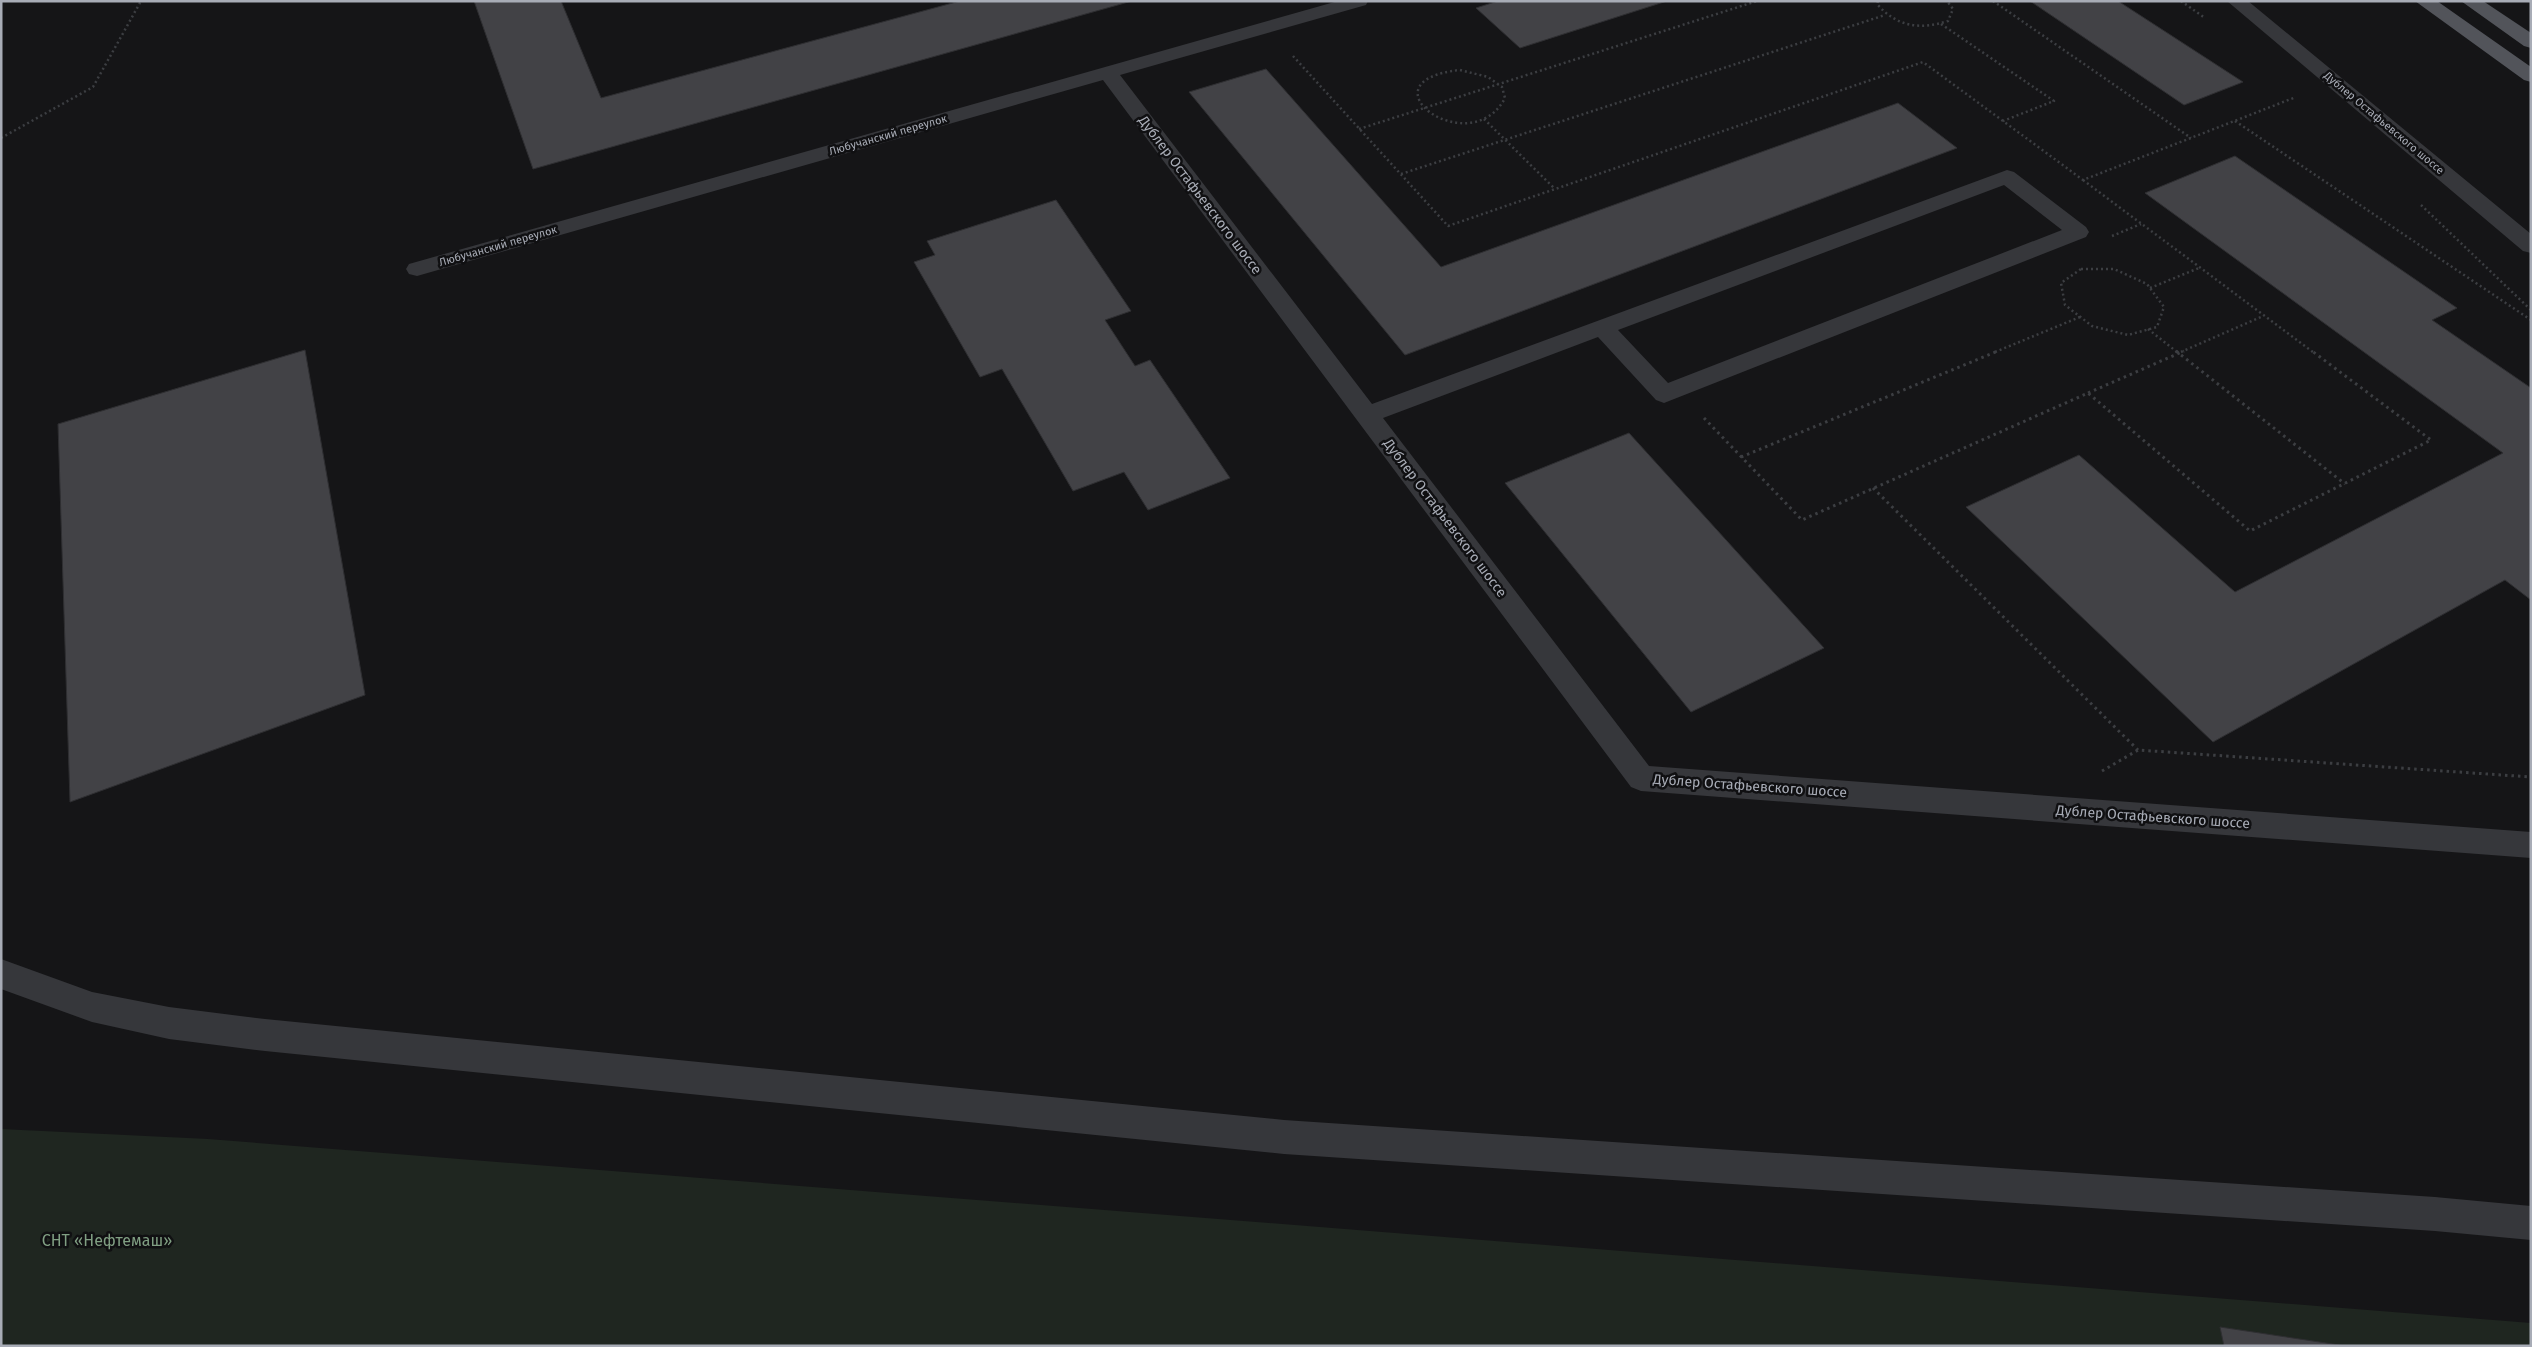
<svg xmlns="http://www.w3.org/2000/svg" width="2532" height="1347" font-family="'Fira Sans',sans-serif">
	<rect width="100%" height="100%" fill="#151517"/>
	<path fill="#1f2620" d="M1 1129 208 1139 2531 1323V1346H1Z"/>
	<path fill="#424246" stroke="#2f2f32" d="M474 1H561L601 98 960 1H1132L533 169Z
		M1498 1H1667L1520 48 1476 8Z
		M2030 1H2118L2243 82 2184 105Z
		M1266 69 1441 267 1898 103 1957 148 1405 355 1189 92Z
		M2235 156 2457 308 2432 320 2531 388V600L2505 580 2213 742 1966 507 2079 455 2235 592 2503 453 2145 193Z
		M1056 200 1131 311 1105 320 1135 366 1150 360 1230 478 1148 510 1124 472 1073 491 1002 369 980 377 914 262 935 255 927 241Z
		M305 350 365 695 70 802 58 424Z
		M1629 433 1824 648 1691 712 1505 483Z
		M2220 1327 2346 1346H2224Z"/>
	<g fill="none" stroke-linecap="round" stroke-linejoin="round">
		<path stroke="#3c3e42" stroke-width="2.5" stroke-dasharray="2 3" stroke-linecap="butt" d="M1878 1 1877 4C1897 27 1920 30 1948 21L1953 9 1947 1
			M1993 1 2191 138
			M2181 1 2205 18
			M1941 24 2054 101 2003 121
			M1293 56 1448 226 1923 62 2083 180 2296 97
			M1460 70 1488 77 1502 87 1505 98C1470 164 1357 81 1460 70Z
			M1484 119 1555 189
			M2235 121 2531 320
			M1359 129 1757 1
			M1 138 93 87 141 1
			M1401 174 1885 15
			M2083 180 2313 352
			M2421 205 2531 310
			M2112 236 2141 224
			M2081 269H2114L2147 284 2164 307 2157 327 2128 335 2092 326 2065 305 2061 283Z
			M2150 288 2199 268
			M2148 329 2177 352
			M1995 352 2080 317
			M2181 352 2263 316"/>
		<path stroke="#3c3e42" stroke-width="3" stroke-dasharray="2.5 4" stroke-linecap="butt" d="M2176 351 2345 484
			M2088 393 2184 351
			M1704 418 1802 520 2088 393 2250 531 2431 440 2312 351
			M1741 457 1998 351
			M1873 488 2138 750
			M2102 771 2138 750 2531 777"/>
		<path fill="#36373b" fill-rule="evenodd" d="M1338 1H1368L1366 5 1120 75 1372 404 2007 170 2014 172 2086 227 2089 232 2086 237 1664 403 1656 400 1598 337 1383 418 1649 766 2531 832V858L1641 791 1631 787 1103 80 417 276 409 274 406 269 409 264ZM2004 185 2062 230 1668 383 1618 330Z
			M2227 1H2248L2531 234V253L2523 251Z
			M1 959 92 992 169 1007 265 1019 1284 1120 2435 1197 2531 1206V1240L2435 1231 1284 1154 265 1051 169 1039 92 1022 1 989Z"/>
		<path fill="#52545a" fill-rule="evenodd" d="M2415 1H2437L2531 67V82L2524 80Z
			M2461 1H2483L2531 33V48L2524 46Z"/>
	</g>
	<g text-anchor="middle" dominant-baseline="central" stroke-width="5" stroke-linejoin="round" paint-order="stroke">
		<g font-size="11" fill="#a8acb6" stroke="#101012">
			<text transform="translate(2384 123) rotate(40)">Дублер Остафьевского шоссе</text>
			<text transform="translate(888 135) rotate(-16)">Любучанский переулок</text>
			<text transform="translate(498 246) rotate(-16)">Любучанский переулок</text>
		</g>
		<g font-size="14" fill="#a8acb6" stroke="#101012">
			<text transform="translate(1200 195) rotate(53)">Дублер Остафьевского шоссе</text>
			<text transform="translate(1445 518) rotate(53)">Дублер Остафьевского шоссе</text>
			<text transform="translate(1750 786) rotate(4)">Дублер Остафьевского шоссе</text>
			<text transform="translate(2153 817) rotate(4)">Дублер Остафьевского шоссе</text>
		</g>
		<g font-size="16" fill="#809f83" stroke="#101012">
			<text x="107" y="1240">СНТ «Нефтемаш»</text>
		</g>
	</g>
	<rect width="2532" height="1347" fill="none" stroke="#a8acb6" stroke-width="5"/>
</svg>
